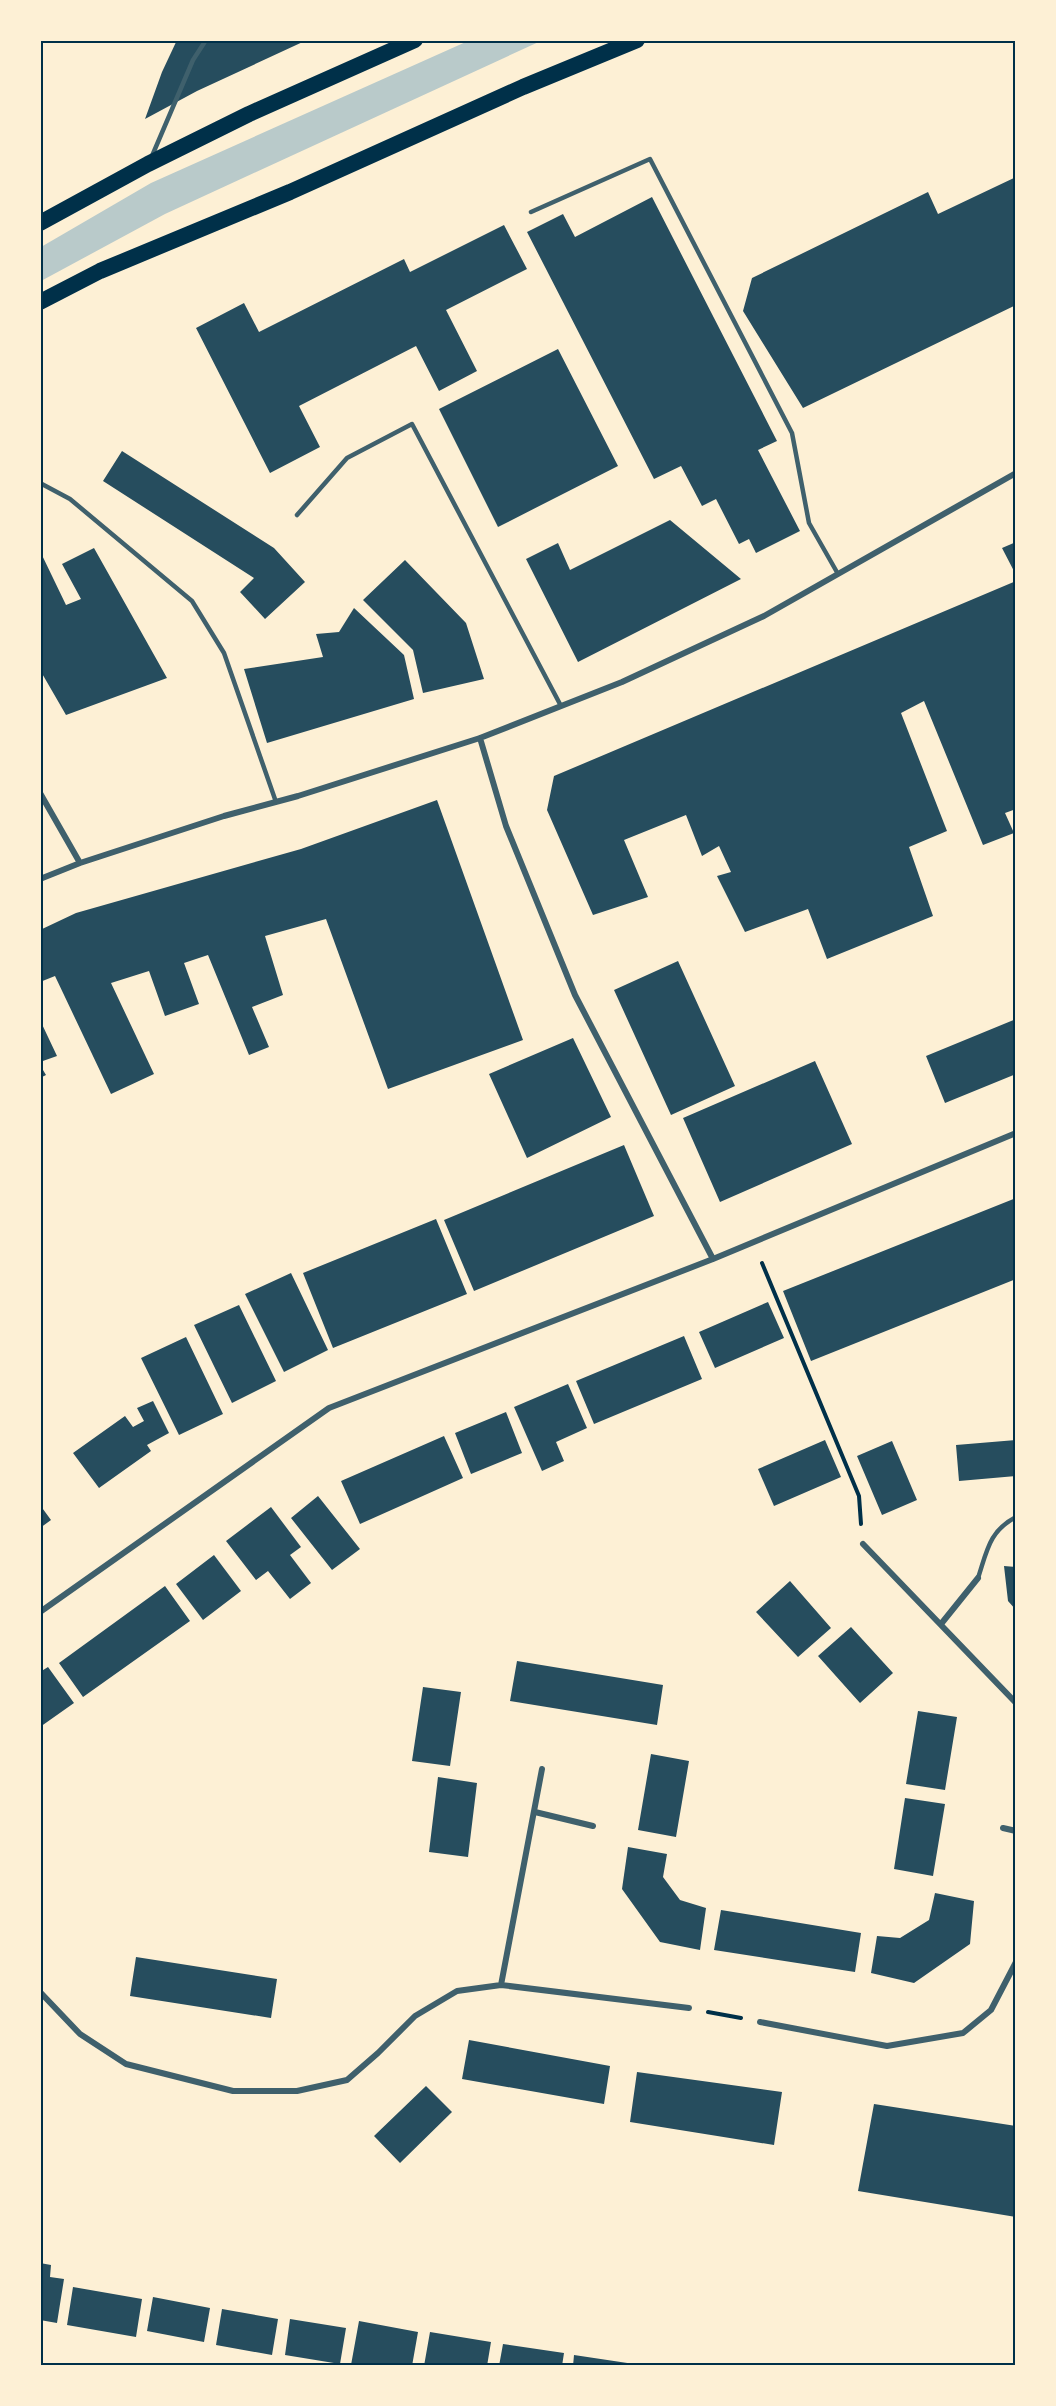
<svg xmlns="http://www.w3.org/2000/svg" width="1056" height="2406" font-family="'Open Sans',sans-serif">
	<rect width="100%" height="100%" fill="#fdf0d5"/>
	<path fill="#b9caca" d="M543 40 165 214 41 281V247L151 183 468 41Z"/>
	<path fill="#264d5e" d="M177 40H307L197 91 145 119 162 72Z
		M1016 177V305L803 408 743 311 752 278 928 192 938 214Z
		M652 197 777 441 758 450 800 531 756 553 749 539 739 544 716 499 702 506 681 466 654 479 527 232 563 214 575 237Z
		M504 225 527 269 446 310 477 371 439 391 416 346 299 406 320 447 270 473 196 328 244 303 259 332 404 259 410 272Z
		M558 349 618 466 498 527 439 409Z
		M122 451 274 548 305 582 265 619 240 592 254 578 103 481Z
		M670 520 741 579 578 662 526 559 558 543 570 570Z
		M1016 542V575L1002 548Z
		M94 548 167 678 66 715 40 670V551L66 605 81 599 62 564Z
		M405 560 466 623 484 679 423 693 413 650 363 600Z
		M1016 581V809L1005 813 1014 833 983 845 924 701 901 713 947 831 909 847 933 916 827 959 808 909 745 932 717 876 731 872 719 846 702 856 686 815 624 840 648 897 593 915 547 810 554 776Z
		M354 608 404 655 414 699 267 743 244 669 323 657 316 634 339 632Z
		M437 800 523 1040 388 1089 326 919 265 936 283 995 252 1007 269 1047 249 1055 208 955 184 963 199 1004 165 1016 149 971 111 983 154 1074 111 1094 55 976 40 982V930L76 913 301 849Z
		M678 961 735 1086 671 1115 614 990Z
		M1016 1019V1074L945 1103 926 1056Z
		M40 1020 57 1056 40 1062Z
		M573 1038 611 1117 527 1158 489 1074Z
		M815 1061 852 1144 720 1202 683 1118Z
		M40 1065 46 1075 40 1078Z
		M624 1145 654 1216 474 1291 444 1220Z
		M1016 1198V1279L811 1361 783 1291Z
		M436 1219 467 1294 333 1348 303 1273Z
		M291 1273 328 1350 284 1372 245 1294Z
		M768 1302 784 1338 715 1368 699 1332Z
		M239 1305 276 1381 232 1403 194 1325Z
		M684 1336 702 1379 594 1424 576 1381Z
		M186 1337 223 1414 179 1435 141 1358Z
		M568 1384 587 1428 556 1442 564 1461 542 1471 514 1407Z
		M153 1401 169 1433 147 1445 151 1451 99 1488 73 1453 125 1416 133 1427 144 1421 137 1408Z
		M506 1412 522 1453 471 1474 455 1433Z
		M444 1436 463 1478 360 1524 341 1481Z
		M825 1440 841 1477 774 1506 758 1469Z
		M1016 1440V1476L959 1481 956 1445Z
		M892 1441 917 1500 882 1515 857 1456Z
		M318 1496 360 1549 332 1570 291 1518Z
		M40 1505 51 1520 40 1528Z
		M271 1507 301 1547 290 1555 311 1583 290 1599 268 1571 256 1580 226 1541Z
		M214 1555 241 1591 203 1620 176 1584Z
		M1004 1566 1016 1567V1610L1008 1601Z
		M790 1581 831 1628 798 1657 756 1612Z
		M165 1586 190 1621 83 1697 59 1663Z
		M851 1627 893 1673 860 1703 818 1656Z
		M517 1661 663 1685 657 1725 510 1701Z
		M48 1667 74 1703 40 1727V1672Z
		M423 1687 461 1692 450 1766 412 1761Z
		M918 1711 957 1717 945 1790 906 1784Z
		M651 1754 689 1761 676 1837 638 1830Z
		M438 1777 477 1783 468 1857 429 1852Z
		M905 1798 945 1804 933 1876 894 1869Z
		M628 1847 667 1854 663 1877 680 1900 706 1908 700 1950 660 1942 622 1889Z
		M935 1893 974 1901 970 1944 914 1983 871 1973 877 1936 900 1938 929 1920Z
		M721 1910 861 1933 855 1972 714 1950Z
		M136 1957 277 1979 271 2018 130 1996Z
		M469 2040 610 2066 604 2104 462 2079Z
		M637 2072 782 2092 774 2145 630 2122Z
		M426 2086 452 2112 400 2163 374 2136Z
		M874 2104 1016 2126V2217L858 2191Z
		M40 2263 51 2265 50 2277 64 2279 57 2323 40 2320Z
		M73 2287 142 2299 136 2337 67 2325Z
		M153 2297 210 2308 204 2342 147 2331Z
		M222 2309 278 2319 272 2355 216 2345Z
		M290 2319 346 2328 340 2364 285 2355Z
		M359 2321 418 2332 412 2366 351 2365Z
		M430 2332 491 2342 487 2366H424Z
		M503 2344 564 2353 562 2366H499Z
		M574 2355 634 2364 633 2366H573Z"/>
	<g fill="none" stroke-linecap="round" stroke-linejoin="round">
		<path stroke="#003049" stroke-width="4" d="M762 1263 859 1496 861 1524
			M708 2012 741 2018"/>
		<path stroke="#3f606c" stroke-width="4.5" d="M152 156 193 60 206 40
			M531 212 650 159 792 433 809 523 838 574
			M40 483 70 499 192 601 224 653 276 802
			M297 515 347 458 412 424 561 706
			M978 1578C987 1551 989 1531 1016 1517"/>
		<path stroke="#3f606c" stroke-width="6" d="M480 738 506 826 575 995 713 1259
			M40 793 80 863
			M40 879 80 863 224 816 298 796 480 738 622 682 764 616 1016 473
			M863 1544 1016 1703
			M40 1612 329 1408 713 1259 1016 1133
			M941 1624 978 1578
			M535 1812 593 1826
			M1003 1828 1016 1831
			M501 1985 542 1769
			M40 1992 80 2034 126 2064 233 2091H297L347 2080 378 2053 415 2016 457 1991 501 1985 689 2008
			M760 2022 887 2046 963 2033 991 2010 1016 1962"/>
		<path stroke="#003049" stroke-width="16" d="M40 223 148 164 249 114 415 40
			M40 302 100 271 290 192 523 87 637 40"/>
	</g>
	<rect width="1056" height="2406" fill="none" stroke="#fdf0d5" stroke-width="84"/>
	<rect x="42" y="42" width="972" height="2322" fill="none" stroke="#003049" stroke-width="2"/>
</svg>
